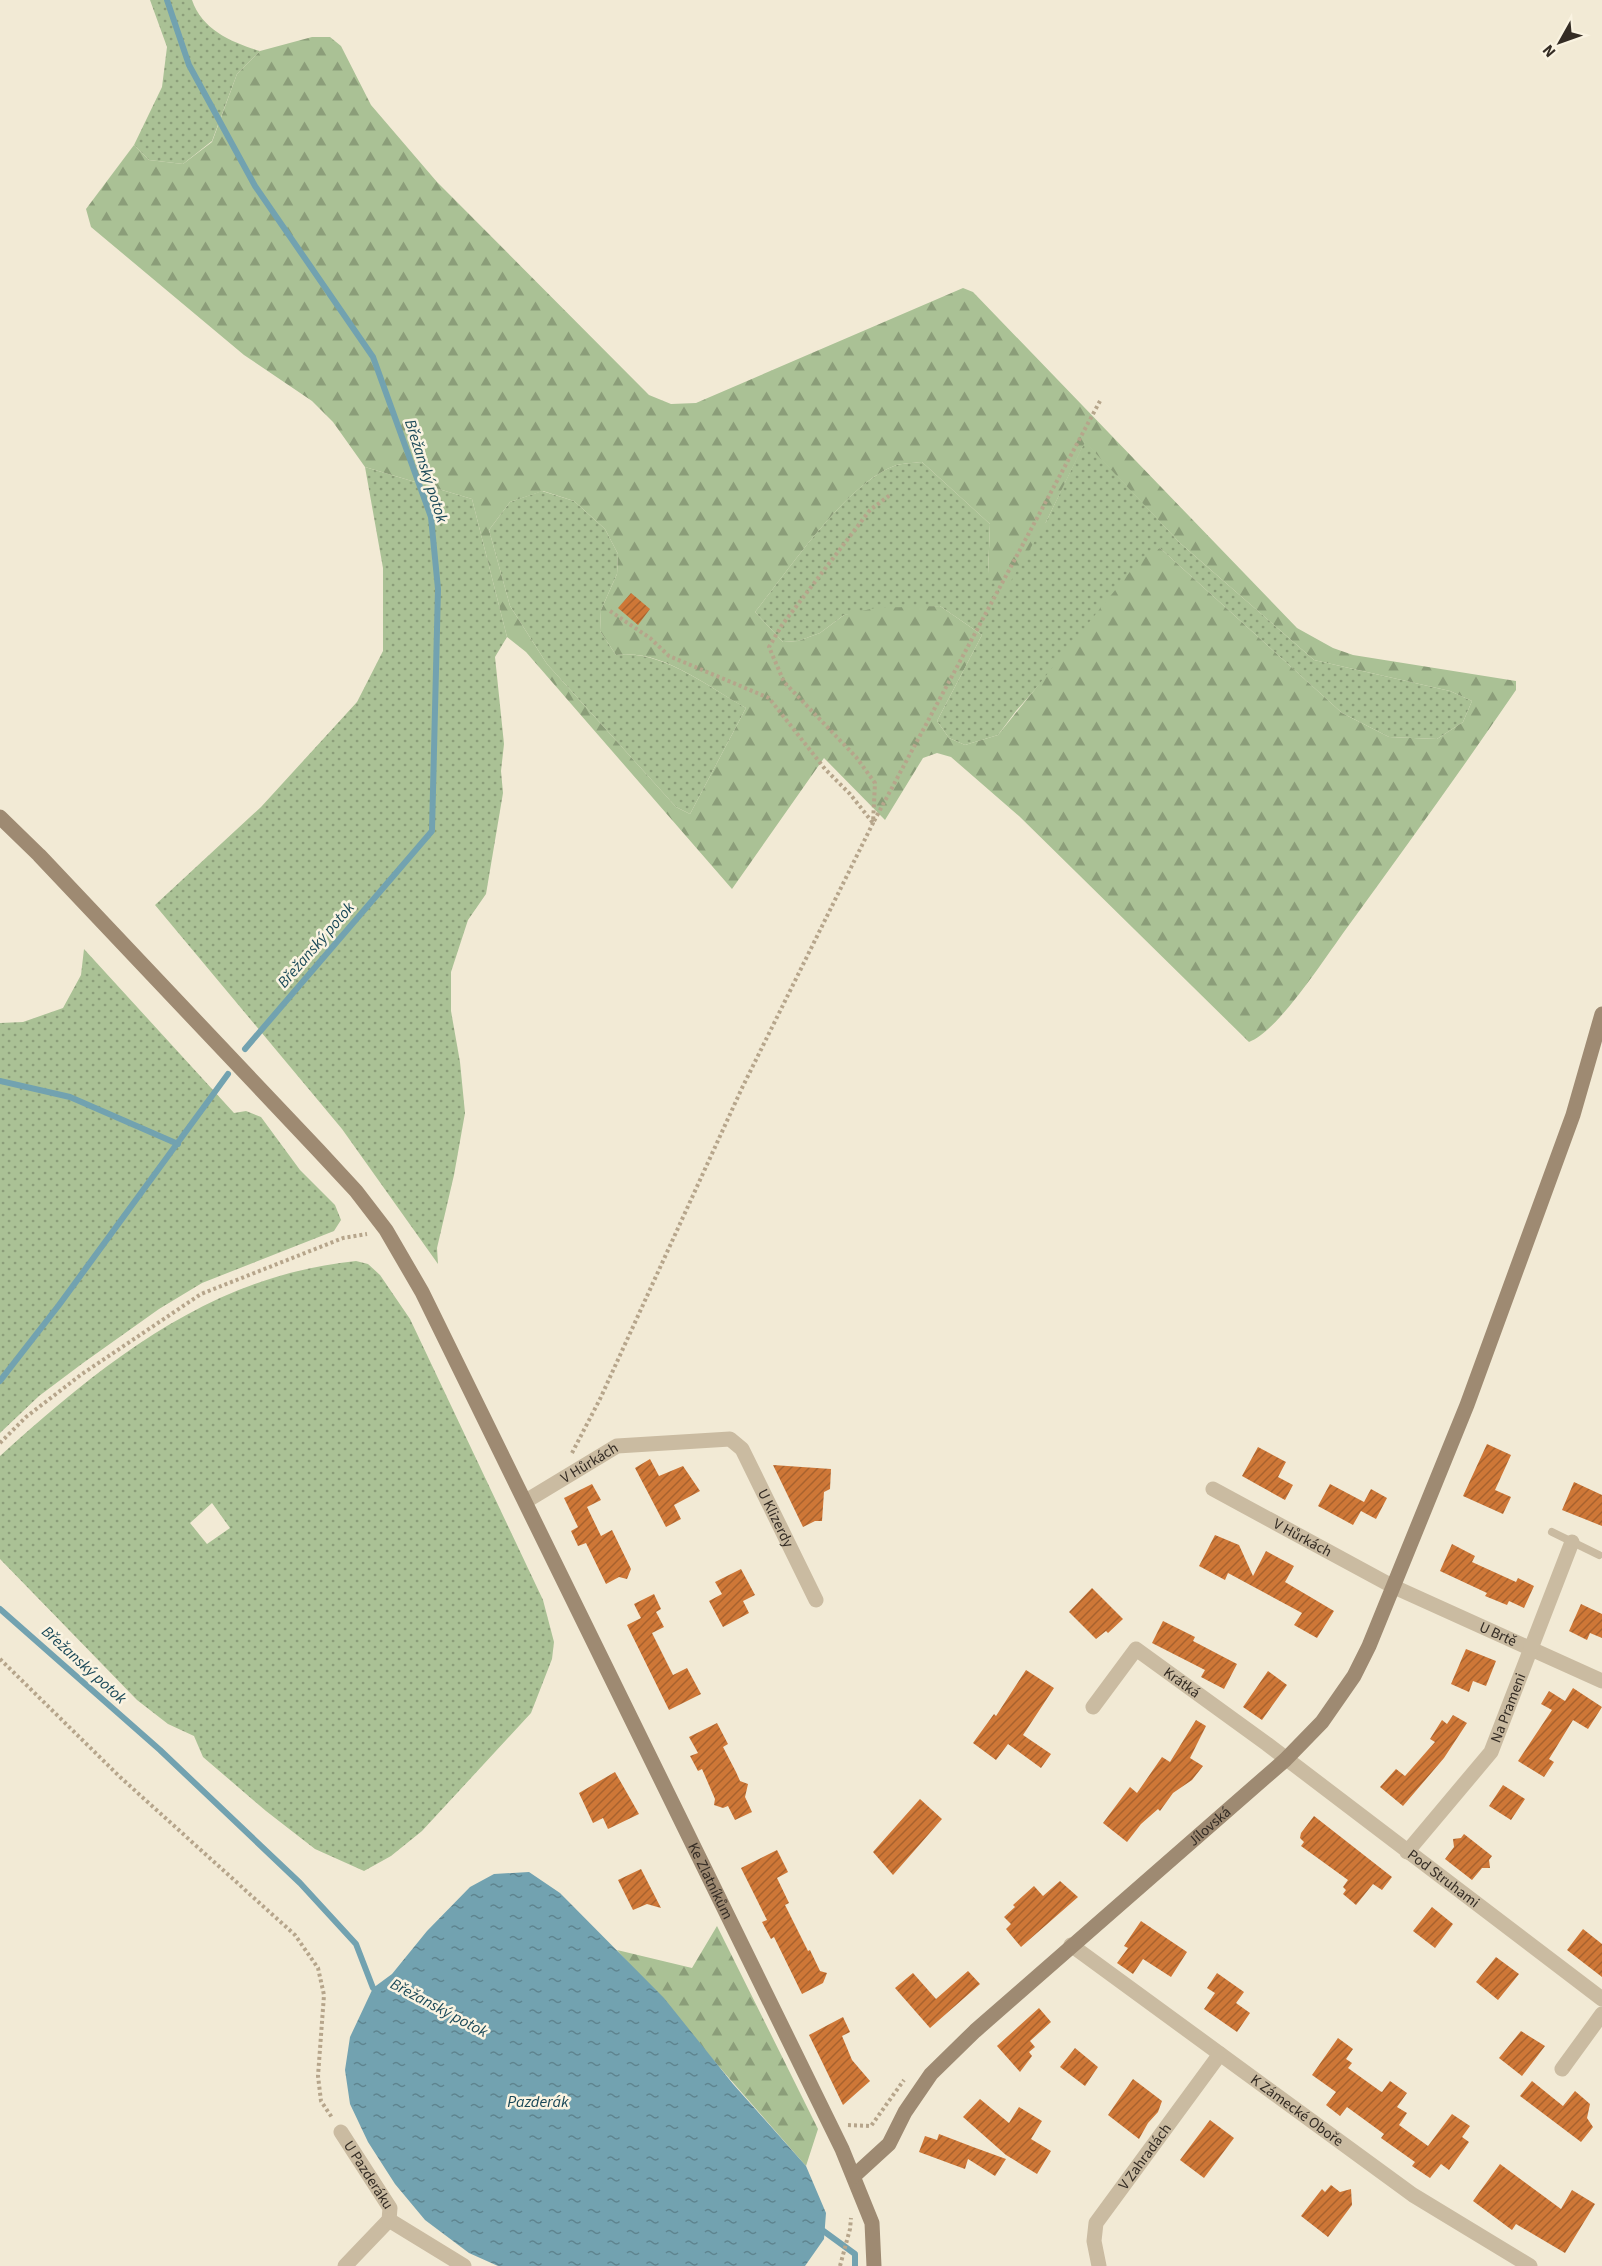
<svg xmlns="http://www.w3.org/2000/svg" width="1602" height="2266" font-family="'Source Sans 3',sans-serif">
	<defs>
		<pattern id="grass-dots" width="8" height="8" patternUnits="userSpaceOnUse" patternTransform="scale(1.5)"><rect width="8" height="8" fill="#aac195"/><path d="M2 2h.1M6 6h.1" fill="none" stroke="#8b9d79" stroke-width="1.8" stroke-linecap="round"/></pattern>
		<pattern id="forest-firs" width="22" height="20" patternUnits="userSpaceOnUse" patternTransform="scale(1.5)"><rect width="22" height="20" fill="#aac195"/><path d="M5 1l3.5 6h-7zM16 11l3.5 6h-7z" fill="#8b9d79"/></pattern>
		<pattern id="water-ripples" width="26" height="14" patternUnits="userSpaceOnUse" patternTransform="scale(1.5)"><rect width="26" height="14" fill="#72a2b0"/><path d="M2 4q2-2 4 0t4 0M15 11q2-2 4 0t4 0" fill="none" stroke="#5e848f"/></pattern>
		<pattern id="building-hatch" width="6" height="6" patternUnits="userSpaceOnUse" patternTransform="scale(1.5)"><rect width="6" height="6" fill="#ce7737"/><path d="M-1 1l2-2M0 6l6-6M5 7l2-2" fill="none" stroke="#a8622e"/></pattern>
	</defs>
	<rect width="100%" height="100%" fill="#f2ead5"/>
	<path fill="url(#grass-dots)" fill-rule="evenodd" d="M150 0H192C202 30 233 43 260 51L237 74 212 141 183 164 149 160 134 145 162 87 167 47Z
		M1085 441 1180 543 1314 660 1450 691 1472 701 1463 722 1437 739 1389 737 1342 713 1160 548 1016 711 998 735 965 745 949 738 937 721 982 635 940 606 844 615 820 633 798 641 783 642 755 612C788 571 845 485 894 466 902 463 913 463 922 462L990 524 988 574 1046 522Z
		M365 467 472 499 507 637 495 657 504 744 501 771 503 793 486 894 468 920 451 972V1011L460 1062 465 1113 454 1175 437 1248 438 1264 342 1129 155 905 261 807 357 702 383 651V568Z
		M542 491 574 501 605 529 618 554 617 574 601 610 600 631 616 655C661 649 708 687 746 708L690 814 676 807 547 664 510 606 489 530 510 502Z
		M84 949 234 1113 246 1111 261 1117 300 1170 335 1205 341 1220 334 1231 202 1283 159 1309 83 1363 39 1396 0 1433V1023L23 1022 63 1008 81 975Z
		M356 1261 368 1264 380 1275 410 1319 543 1600 554 1642 552 1659 531 1713 422 1831 391 1856 364 1871 315 1849 266 1811 203 1757 194 1736 168 1724 137 1700 0 1559V1456C106 1361 210 1276 356 1261ZM212 1503 230 1528 207 1544 190 1523Z"/>
	<path fill="url(#forest-firs)" fill-rule="evenodd" d="M312 37H330L341 46 371 105 437 182 649 395 671 404 696 403 963 288 973 292 1297 628 1333 648 1353 655 1516 681V690C1462 769 1406 847 1349 925 1328 953 1279 1031 1249 1042L1019 816 951 757 937 753 923 758 885 820 824 758 732 889 526 652 507 637 472 499 365 467 333 422 312 401 244 355 91 227 86 209 134 145 149 160 183 164 212 142 237 74 260 51ZM1085 442 1180 543 1314 660 1450 691 1472 701 1463 722 1437 739 1389 737 1342 713 1160 548 1141 558 998 735 965 745 949 738 937 721 982 635 940 606 875 608 844 615 820 633 798 641 783 642 755 612C788 571 846 484 894 466 902 463 913 463 922 462L990 524 988 574 1002 596 1046 522ZM543 491 574 501 605 529 618 554 617 574 601 610 600 631 616 655C661 648 708 687 746 708L690 814 676 807 547 664 510 606 489 530 510 502Z
		M717 1926 818 2129 806 2166 617 1950 692 1968Z"/>
	<path fill="url(#water-ripples)" d="M529 1872 560 1893 664 1998 733 2084 806 2166 826 2213 824 2239 805 2266H498L469 2253 425 2220 395 2184 368 2142 350 2104 345 2070 350 2037 373 1988 392 1974 427 1931 470 1887 494 1874Z"/>
	<g fill="none" stroke-linecap="round" stroke-linejoin="round">
		<path stroke="#72a2b0" stroke-width="6" d="M167 0 189 65 255 186 373 357 431 517 438 589 432 831 245 1049
			M0 1081 70 1097 178 1144
			M0 1381 59 1305 228 1074
			M0 1609 160 1750 300 1883 356 1944 373 1988 378 1991
			M818 2227 855 2254V2266"/>
	</g>
	<path fill="url(#building-hatch)" d="M631 593 650 609 638 625 618 608Z
		M1487 1444 1511 1455 1495 1490 1511 1497 1503 1514 1463 1496Z
		M1258 1447 1286 1462 1278 1477 1293 1485 1285 1500 1242 1476Z
		M650 1459 659 1476 683 1466 700 1491 674 1505 681 1519 666 1527 635 1468Z
		M773 1465 831 1469 830 1489 824 1492 822 1521H815L803 1527Z
		M1574 1482 1602 1495V1526L1562 1510Z
		M592 1484 601 1500 587 1507 601 1536 612 1530 631 1569 627 1579 619 1577 606 1584 586 1543 578 1546 571 1531 578 1527 564 1498Z
		M1330 1484 1364 1502 1371 1489 1387 1498 1376 1519 1361 1511 1353 1525 1318 1506Z
		M1215 1535 1239 1545 1253 1576 1266 1551 1294 1566 1285 1582 1334 1611 1317 1638 1294 1625 1302 1613 1228 1573 1225 1580 1199 1566Z
		M1452 1544 1475 1556 1472 1562 1516 1582 1518 1578 1534 1586 1524 1608 1509 1601 1507 1605 1485 1596 1487 1593 1440 1571Z
		M741 1569 755 1595 743 1601 749 1613 723 1627 709 1601 722 1594 715 1582Z
		M1092 1588 1123 1619 1108 1633 1106 1631 1096 1639 1069 1612Z
		M654 1594 661 1609 656 1612 664 1627 652 1633 673 1675 687 1668 701 1694 669 1710 627 1625 641 1618 634 1604Z
		M1581 1604 1602 1614V1638L1590 1633 1587 1640 1569 1631Z
		M1163 1621 1195 1637 1193 1641 1237 1664 1224 1689 1201 1677 1205 1670 1152 1643Z
		M1466 1649 1496 1661 1486 1686 1473 1681 1469 1692 1451 1684Z
		M1026 1670 1054 1688 1023 1735 1051 1754 1041 1768 1008 1744 996 1760 973 1743 994 1714 996 1716Z
		M1268 1671 1287 1685 1262 1720 1243 1707Z
		M1573 1688 1602 1707 1588 1729 1573 1720 1549 1759 1554 1762 1544 1777 1518 1761 1552 1710 1541 1704 1549 1691 1565 1701Z
		M1453 1715 1467 1723 1444 1758 1403 1806 1380 1787 1396 1769 1405 1776 1435 1742 1430 1739 1442 1720 1447 1724Z
		M1196 1720 1206 1726 1190 1758 1203 1766 1192 1780 1173 1793 1160 1811 1158 1809 1141 1824 1127 1842 1103 1823 1130 1787 1137 1793 1162 1757 1170 1762Z
		M717 1723 728 1744 723 1747 736 1772 740 1781 748 1784 745 1797 752 1812 735 1820 728 1806 723 1808 714 1805 715 1799 702 1769 698 1771 690 1756 698 1753 689 1737Z
		M615 1772 639 1814 608 1829 603 1818 593 1823 579 1793Z
		M1503 1785 1525 1799 1511 1820 1489 1806Z
		M920 1799 942 1819 893 1875 873 1852Z
		M1314 1816 1392 1877 1382 1890 1373 1884 1356 1905 1343 1894 1346 1890 1343 1887 1348 1880 1301 1846 1304 1842 1300 1838 1301 1833Z
		M1464 1834 1492 1856 1489 1860 1490 1868H1482L1472 1880 1445 1859 1454 1847 1453 1839 1461 1838Z
		M777 1850 788 1872 777 1878 789 1903 785 1905 808 1951 810 1950 820 1971 827 1973 823 1983 802 1994 774 1937 771 1939 762 1922 767 1920 741 1868Z
		M641 1869 661 1908 647 1904 633 1910 618 1880Z
		M1060 1881 1078 1897 1021 1947 1006 1929 1011 1924 1004 1917 1015 1907 1013 1905 1034 1886 1043 1896Z
		M1432 1907 1453 1924 1435 1948 1413 1931Z
		M1141 1921 1187 1952 1171 1977 1143 1959 1133 1974 1117 1963 1128 1948 1124 1946Z
		M1583 1929 1602 1944V1977L1567 1950Z
		M1496 1957 1519 1974 1498 2000 1476 1982Z
		M968 1971 980 1984 930 2028 895 1988 913 1973 936 1999Z
		M1217 1973 1244 1992 1236 2003 1250 2013 1237 2032 1204 2009 1215 1993 1207 1988Z
		M1039 2008 1051 2022 1030 2041 1035 2047 1029 2052 1032 2056 1020 2072 997 2046Z
		M843 2017 850 2032 842 2036 852 2060 870 2081 843 2105 809 2035Z
		M1521 2031 1545 2046 1522 2076 1499 2058Z
		M1338 2038 1353 2049 1346 2059 1352 2063 1348 2068 1380 2091 1382 2092 1390 2081 1407 2093 1397 2107 1407 2113 1399 2125 1428 2146 1452 2114 1470 2126 1462 2137 1469 2142 1449 2170 1441 2164 1430 2178 1412 2166 1415 2162 1381 2138 1384 2134 1347 2107 1340 2116 1326 2105 1336 2092 1312 2075Z
		M1075 2048 1098 2067 1085 2086 1060 2067Z
		M1133 2079 1162 2101 1158 2112 1148 2123 1139 2139 1108 2115Z
		M1532 2081 1563 2106 1575 2091 1590 2104 1587 2118 1593 2127 1581 2142 1520 2096Z
		M980 2099 1009 2123 1019 2107 1042 2121 1031 2139 1051 2151 1037 2174 1006 2155 963 2117Z
		M1210 2120 1234 2138 1204 2178 1180 2160Z
		M939 2134 973 2147 1006 2159 995 2176 968 2159 965 2169 919 2152 925 2136 937 2140Z
		M1500 2164 1561 2209 1572 2190 1595 2204 1565 2253 1516 2224 1512 2230 1473 2201Z
		M1331 2185 1340 2192 1351 2189 1352 2205 1328 2237 1301 2216 1322 2189 1325 2192Z"/>
	<g fill="none" stroke-linecap="round" stroke-linejoin="round">
		<path stroke="#b6a58b" stroke-width="4" stroke-dasharray="3 3" stroke-linecap="butt" d="M610 611 650 638 669 656 769 698 825 769 850 794 873 823 1100 401
			M0 1443 26 1417 82 1374 201 1294 343 1238 367 1234
			M572 1453 600 1399 742 1088 873 823 875 783 856 757 784 682 769 647 782 625 870 510 890 495
			M0 1659 120 1777 295 1935 318 1968 324 1995 318 2076 321 2101 333 2119
			M848 2125 871 2126 904 2080
			M840 2266 850 2229 851 2218"/>
		<path stroke="#cabba1" stroke-width="8" d="M1552 1532 1599 1555"/>
		<g stroke="#cabba1" stroke-width="15">
			<path id="s1" d="M1213 1489 1392 1586 1602 1681"/>
			<path id="s2" d="M526 1501 617 1446 730 1439 742 1449 816 1600"/>
			<path id="s3" d="M1093 1707 1136 1649 1267 1744 1602 1999"/>
			<path id="s4" d="M1407 1852 1491 1752 1572 1542"/>
			<path id="s5" d="M1071 1945 1413 2195 1530 2266"/>
			<path d="M1562 2069 1602 2014"/>
			<path id="s6" d="M341 2132 390 2208 389 2220 345 2266"/>
			<path d="M389 2220 464 2266"/>
			<path id="s7" d="M1099 2266 1094 2241 1096 2223 1220 2054"/>
		</g>
		<g stroke="#9e8a72" stroke-width="15">
			<path id="s8" d="M0 817 39 855 318 1150 356 1191 386 1230 422 1292 842 2149 872 2223 874 2266"/>
			<path id="s9" d="M854 2176 889 2144 905 2112 931 2074 975 2031 1285 1760 1322 1722 1354 1676 1369 1646 1467 1405 1573 1115 1602 1014"/>
		</g>
	</g>
	<g text-anchor="middle" dominant-baseline="central" stroke-width="5" stroke-linejoin="round" paint-order="stroke">
		<g font-size="15" fill="#342c24" stroke="#faf3e1">
			<text stroke="none"><textPath href="#s2" startOffset="74">V Hůrkách</textPath></text>
			<text stroke="none"><textPath href="#s2" startOffset="312">U Klizerdy</textPath></text>
			<text stroke="none"><textPath href="#s1" startOffset="102">V Hůrkách</textPath></text>
			<text stroke="none"><textPath href="#s1" startOffset="320">U Brtě</textPath></text>
			<text stroke="none"><textPath href="#s3" startOffset="129">Krátká</textPath></text>
			<text stroke="none"><textPath href="#s4" startOffset="178">Na Prameni</textPath></text>
			<text stroke="none"><textPath href="#s9" startOffset="502">Jílovská</textPath></text>
			<text stroke="none"><textPath href="#s3" startOffset="456">Pod Struhami</textPath></text>
			<text stroke="none"><textPath href="#s8" startOffset="1293">Ke Zlatníkům</textPath></text>
			<text stroke="none"><textPath href="#s5" startOffset="280">K Zámecké Oboře</textPath></text>
			<text stroke="none"><textPath href="#s7" startOffset="126">V Zahradách</textPath></text>
			<text stroke="none"><textPath href="#s6" startOffset="51">U Pazderáku</textPath></text>
		</g>
		<g font-size="16" font-style="italic" fill="#184757" stroke="#faf3e1">
			<text transform="translate(426 471) rotate(72)">Břežanský potok</text>
			<text transform="translate(316 945) rotate(-49)">Břežanský potok</text>
			<text transform="translate(84 1665) rotate(42)">Břežanský potok</text>
			<text transform="translate(439 2008) rotate(28)">Břežanský potok</text>
			<text x="538" y="2102">Pazderák</text>
		</g>
	</g>
	<g transform="translate(1560 42) rotate(230)" stroke="#faf3e1" stroke-width="4.5" paint-order="stroke">
	<path d="M0-4.5L10 22L0 15L-10 22Z" fill="#342c24"/>
	<text y="-9" font-size="16" font-weight="bold" text-anchor="middle" fill="#342c24">N</text>
	</g>
</svg>
